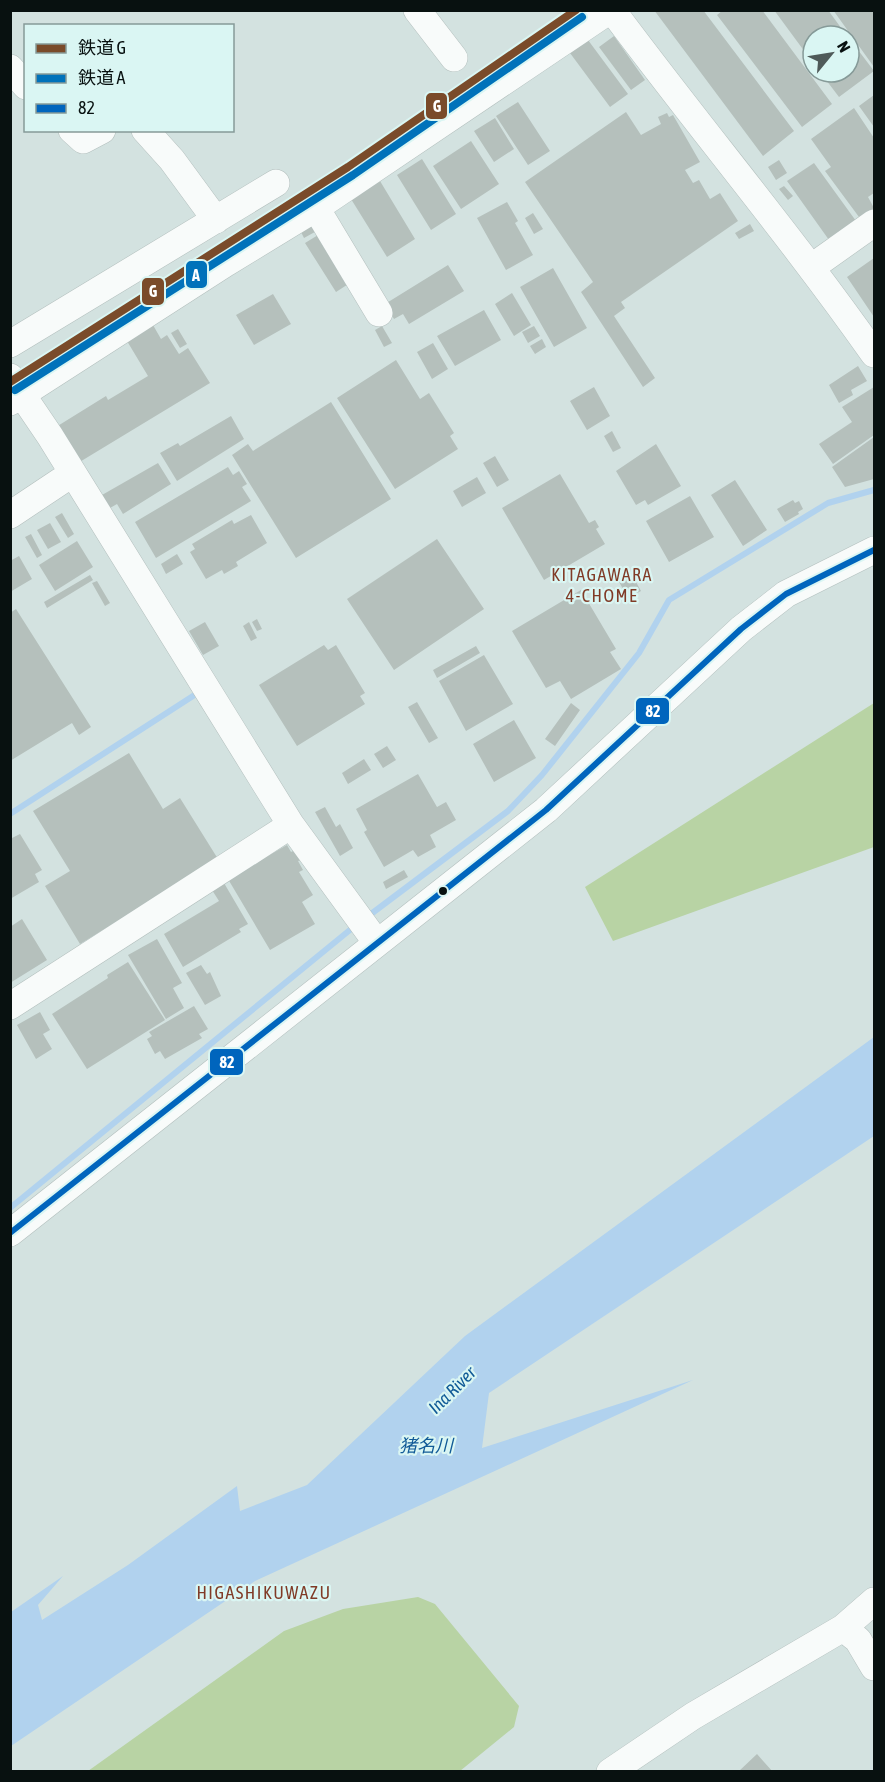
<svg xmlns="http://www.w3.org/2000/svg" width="885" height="1782" font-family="'Asap Condensed','Noto Sans JP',sans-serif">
	<rect width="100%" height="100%" fill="#d3e2e0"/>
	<path fill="#b8d3a4" d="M874 703V847L613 941 585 887Z
		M418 1597 435 1604 519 1706 514 1727 460 1771H88L284 1631 343 1609Z"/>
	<path fill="#b1d2ee" d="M874 1037V1136L489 1393 482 1448 693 1380 255 1581 11 1746V1612L63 1576 38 1605 42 1620 128 1565 237 1486 240 1511 307 1485 465 1336Z"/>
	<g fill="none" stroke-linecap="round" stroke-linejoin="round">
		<path stroke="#b1d2ee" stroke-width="6" d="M10 814 193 696
			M367 917 508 811 542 775 639 653 669 600 828 503 874 490
			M10 1208 356 925"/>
	</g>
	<path fill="#b5c0bc" d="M654 10H703L794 131 763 156Z
		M723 10H762L832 104 802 127 717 15Z
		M774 10H828L847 36H813V63Z
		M833 10H874V67Z
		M614 36 645 80 631 90 599 47Z
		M849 38 874 71 839 97 820 72H849Z
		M588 40 628 94 610 107 570 53Z
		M874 95V127L859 106Z
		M518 102 550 151 528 165 496 116Z
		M854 108 874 138V193L868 197 874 208 859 217 825 171 831 167 811 139Z
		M626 112 641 135 661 124 658 117 667 113 669 117 673 115 700 162 685 170 693 183 699 180 710 199 720 193 738 221 621 302 625 308 614 316 655 378 643 387 581 292 593 282 525 182Z
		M495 118 514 149 494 162 474 131Z
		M471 141 499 184 461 209 433 166Z
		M422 159 456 214 431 230 397 175Z
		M779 160 787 173 776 180 768 167Z
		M814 163 856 221 829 240 787 181Z
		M380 181 415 239 387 257 351 199Z
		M784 186 793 196 788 200 779 189Z
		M507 202 518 221 515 223 533 255 506 270 477 218Z
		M533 213 543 229 534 234 525 218Z
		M317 220 322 228 304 238 300 230Z
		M750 224 754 231 739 239 735 233Z
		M323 232 353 281 336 292 305 243Z
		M874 258V317L847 277Z
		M448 265 464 291 409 324 403 314 394 319 385 304Z
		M553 268 587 328 554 347 520 287Z
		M512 293 531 325 514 336 495 304Z
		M273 294 291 324 254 345 236 315Z
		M484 310 501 340 455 366 437 336Z
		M153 325 161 339 167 335 179 354 188 348 210 383 78 463 56 427 106 396 108 400 148 376 127 341Z
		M382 326 392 343 384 347 375 330Z
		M534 326 540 336 528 343 522 332Z
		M178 329 187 344 180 348 171 333Z
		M542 339 546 347 535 354 530 346Z
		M433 343 448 369 432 379 417 352Z
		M396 360 420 399 429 393 454 433 450 436 458 449 395 489 337 398Z
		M858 366 867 381 851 390 853 395 839 403 829 385Z
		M594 387 610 416 587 430 570 401Z
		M874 387V435L833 464 819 444 852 422 842 407Z
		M331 402 391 499 296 558 232 455 248 444 253 451Z
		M231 416 244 439 177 481 160 453 178 443 180 446Z
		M612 431 621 448 613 452 604 436Z
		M874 437V479L845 487 832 467Z
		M656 444 681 486 648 505 645 500 636 505 616 471Z
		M495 456 509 480 497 487 483 463Z
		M158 463 171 484 123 514 117 504 110 508 102 495Z
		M228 467 233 475 239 471 247 484 242 487 251 501 156 558 135 522Z
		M560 474 589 523 595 520 599 527 596 529 605 544 544 580 502 508Z
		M477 477 486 493 462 507 453 491Z
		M735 480 767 530 743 546 711 495Z
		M690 496 714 537 669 562 646 521Z
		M793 500 795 503 799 501 803 509 798 512 799 514 785 522 777 509Z
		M62 513 74 534 68 538 55 517Z
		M251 515 267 543 236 562 238 566 224 574 222 570 206 579 190 552 195 549 192 544 232 520 234 524Z
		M50 523 61 542 48 549 37 530Z
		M31 534 42 555 37 558 25 537Z
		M437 539 484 609 394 670 347 599Z
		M77 541 93 567 55 591 39 565Z
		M177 554 183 564 166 574 161 564Z
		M19 556 32 579 10 592V561Z
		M631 573 641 591 628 598 618 580Z
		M90 575 93 580 47 608 44 602Z
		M97 581 110 603 105 606 92 583Z
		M581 590 616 649 610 652 621 669 571 699 560 681 546 688 512 631Z
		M16 609 91 727 79 735 72 723 10 761V613Z
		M257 619 262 629 257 631 252 622Z
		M205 622 219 646 203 655 189 631Z
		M249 622 257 638 251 641 243 626Z
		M324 645 328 650 336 645 365 693 360 696 365 704 297 746 259 685Z
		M476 646 480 653 437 678 433 670Z
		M484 655 513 704 466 731 439 681Z
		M417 702 438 738 429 743 408 707Z
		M571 703 580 710 555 746 545 739Z
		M514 720 536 758 494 782 473 744Z
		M387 746 396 760 383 768 374 754Z
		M129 753 163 809 180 798 218 859 80 944 45 886 70 871 33 811Z
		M364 759 371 770 348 784 342 773Z
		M418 774 437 807 446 802 456 820 430 835 436 847 418 857 413 850 384 867 364 832 367 830 356 809Z
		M325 807 336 827 340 824 353 848 340 856 315 812Z
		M20 834 42 870 35 874 39 882 10 899V839Z
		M287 845 291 852 295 850 301 860 298 861 303 870 299 872 313 895 302 902 315 924 270 950 228 879Z
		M404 870 408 877 386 889 383 882Z
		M224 883 248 924 239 929 241 932 183 967 164 934 219 901 212 890Z
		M22 919 47 960 10 983V927Z
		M157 939 182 983 173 988 184 1008 166 1019 128 955Z
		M128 962 165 1020 87 1069 52 1014 108 978 107 975Z
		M201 965 207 974 210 972 221 996 205 1005 186 973Z
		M194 1006 208 1029 199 1034 202 1038 165 1059 160 1051 155 1054 147 1039 152 1036 149 1032Z
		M40 1012 50 1030 43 1034 52 1049 36 1059 17 1025Z
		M757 1754 773 1772H738Z"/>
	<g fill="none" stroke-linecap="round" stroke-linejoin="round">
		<defs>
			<path id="minor" d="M417 10 454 58
				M612 10C698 126 791 236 874 354
				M10 68 26 86
				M72 130 83 140 102 130
				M145 130 172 160 216 220
				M316 208 379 313
				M812 267 874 223
				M10 344 276 183
				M10 377 50 436 291 825 377 943
				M10 402 226 263 316 208 610 10
				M10 515 73 473
				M10 1006 291 825
				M10 1233 546 810 741 629 786 594 874 550
				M843 1628 858 1640 874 1667
				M610 1772 693 1716 843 1628 874 1601"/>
		</defs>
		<use href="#minor" stroke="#b3bfbd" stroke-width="28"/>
		<use href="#minor" stroke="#f8fbfa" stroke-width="27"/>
		<defs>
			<path id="bus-1" d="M10 1233 546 810 741 629 786 594 874 550"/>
		</defs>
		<use href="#bus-1" stroke="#daf6f3" stroke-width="10"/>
		<use href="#bus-1" stroke="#0065bd" stroke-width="6"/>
		<defs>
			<path id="rail-1" d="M10 382 348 167 576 10"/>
			<path id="rail-2" d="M15 390 353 175 582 17"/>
		</defs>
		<use href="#rail-1" stroke="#daf6f3" stroke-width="12"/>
		<use href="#rail-2" stroke="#daf6f3" stroke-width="12"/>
		<use href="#rail-1" stroke="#7a4b2a" stroke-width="8"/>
		<use href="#rail-2" stroke="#0072ba" stroke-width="8"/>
	</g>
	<circle fill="#081110" stroke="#daf6f3" stroke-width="2" cx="443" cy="891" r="5"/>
	<g text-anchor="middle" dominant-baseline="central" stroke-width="4.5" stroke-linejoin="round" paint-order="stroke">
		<g font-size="18" letter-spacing="1.5" fill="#803b27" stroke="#daf6f3">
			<text x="602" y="574">KITAGAWARA<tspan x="602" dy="21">4-CHOME</tspan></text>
			<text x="264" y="1592">HIGASHIKUWAZU</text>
		</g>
		<g font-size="18" font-style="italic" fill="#105a97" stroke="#daf6f3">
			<text transform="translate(452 1390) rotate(-45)">Ina River</text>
			<text x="426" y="1445">猪名川</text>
		</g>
	</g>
	<g stroke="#daf6f3" stroke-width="2">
		<rect x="425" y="92" width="23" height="28" rx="6" fill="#7a4b2a"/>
		<rect x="185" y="260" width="23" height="29" rx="6" fill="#0072ba"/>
		<rect x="141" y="277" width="24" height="29" rx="6" fill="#7a4b2a"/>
		<rect x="635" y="697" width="35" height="28" rx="6" fill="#0065bd"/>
		<rect x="209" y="1048" width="35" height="28" rx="6" fill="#0065bd"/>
	</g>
	<g font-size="16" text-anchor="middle" font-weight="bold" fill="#fff">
		<text x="437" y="112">G</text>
		<text x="196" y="281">A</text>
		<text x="153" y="297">G</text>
		<text x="653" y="717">82</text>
		<text x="227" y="1068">82</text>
	</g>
	<rect width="885" height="1782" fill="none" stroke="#081110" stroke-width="24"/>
	<rect x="24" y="24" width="210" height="108" fill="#daf6f3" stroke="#869a98" stroke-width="1.5"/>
	<rect x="36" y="44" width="30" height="9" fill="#7a4b2a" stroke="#869a98" stroke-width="1.5"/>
	<text x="78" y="54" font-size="18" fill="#081110">鉄道 G</text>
	<rect x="36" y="74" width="30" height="9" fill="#0072ba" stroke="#869a98" stroke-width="1.5"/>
	<text x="78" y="84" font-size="18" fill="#081110">鉄道 A</text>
	<rect x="36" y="104" width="30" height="9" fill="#0065bd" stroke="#869a98" stroke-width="1.5"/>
	<text x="78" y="114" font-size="18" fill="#081110">82</text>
	<g transform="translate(831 54) rotate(60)"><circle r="28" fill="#daf6f3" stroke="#869a98" stroke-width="1.5"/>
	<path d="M0-4.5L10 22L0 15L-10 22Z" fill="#4f5a59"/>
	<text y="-9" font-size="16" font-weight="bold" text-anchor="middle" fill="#081110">N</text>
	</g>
</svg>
